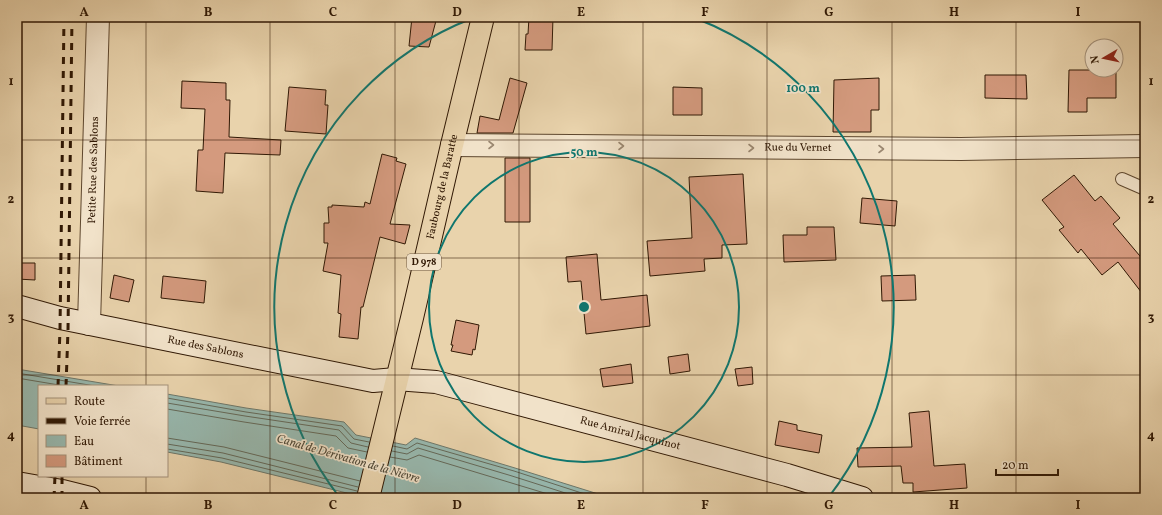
<svg xmlns="http://www.w3.org/2000/svg" width="1162" height="515" font-family="Vollkorn,serif">
	<rect width="100%" height="100%" fill="#e9d3ac"/>
	<filter id="stains"><feTurbulence type="fractalNoise" baseFrequency=".005" numOctaves="4"/><feColorMatrix values="0 0 0 0 .2 0 0 0 0 .09 0 0 0 0 .02 0 0 0 .5 -.17"/></filter>
	<radialGradient id="worn" r=".72"><stop offset=".6" stop-color="#630" stop-opacity="0"/><stop offset="1" stop-color="#630" stop-opacity=".3"/></radialGradient>
	<path fill="#97b7ad" stroke="#6e7769" d="M17 369 119 386H39V429L17 425Z
		M167 394 246 408 344 422 356 435 406 445 415 438 515 468 611 498H367L221 462 167 452Z"/>
	<g fill="none" stroke-linecap="round" stroke-linejoin="round">
		<path stroke="#646858" stroke-width="1" d="M17 373 95 386
			M17 378 65 386
			M167 398 246 412 342 426 354 439 369 442
			M167 403 245 416 339 430 351 443 368 447
			M167 409 244 422 336 436 348 448 367 452
			M167 438 224 447 360 481
			M167 444 223 453 358 487
			M393 446 407 449 417 443 514 471 597 498
			M167 449 222 458 357 491
			M392 451 407 454 418 448 512 476 581 498
			M390 457 407 460 419 455 561 498"/>
	</g>
	<path fill="#d49a7e" stroke="#301804" d="M412 17H437L429 47 409 46Z
		M529 17H553L552 50H525L526 34H528Z
		M1069 70H1116V98H1087V112H1068Z
		M985 75H1026L1027 99 985 98Z
		M510 78 527 83 513 133H477L480 116 499 120Z
		M879 78V110H871V132H833L834 80Z
		M182 81 226 83V100H230L229 137 281 140 280 155 225 153 223 193 196 191 198 150H203L205 109 181 108Z
		M289 87 326 90 325 105H328L326 134 285 131Z
		M673 87 702 88V115H673Z
		M382 154 397 158 396 161 406 164 390 224 410 225 405 244 380 237 363 307H361L358 339 339 337 341 314 338 313 341 275 323 271 328 243H324V223H329L328 207H332V205L364 207 365 202 370 204Z
		M505 158H530V222H505Z
		M743 174 747 244 722 245V258L704 259 705 271 650 276 647 241 692 238 689 177Z
		M1074 175 1095 201 1101 196 1120 218 1113 224 1145 262V297L1118 262 1102 275 1081 249 1078 253 1059 230 1064 227 1042 200Z
		M862 198 897 201 895 226 860 223Z
		M807 227H834L836 260 784 262 783 235H807Z
		M597 254 601 300 647 295 650 326 586 334 581 281 568 282 566 257Z
		M17 263H35V280L17 279Z
		M114 275 134 280 129 302 110 298Z
		M915 275 916 300 882 301 881 276Z
		M163 276 206 281 204 303 161 298Z
		M456 320 479 325 475 350 473 349 472 355 451 351 453 345H451Z
		M688 354 690 371 670 374 668 357Z
		M631 364 633 383 603 387 600 369Z
		M752 367 753 384 738 386 735 369Z
		M929 411 934 466 965 464 967 488 913 492V483H903L901 466 858 467 857 448 912 447 909 413Z
		M779 421 797 425V430L822 435 819 453 775 445Z"/>
	<g fill="none" stroke-linecap="round" stroke-linejoin="round">
		<defs>
			<path id="lane" d="M1122 179 1145 189"/>
			<g id="street">
				<path id="s1" d="M452 145 961 149 1145 146"/>
				<path id="s2" d="M89 324 98 17"/>
			</g>
			<g id="secondary">
				<path id="s3" d="M17 306 60 318 373 381 396 379 436 382 787 475 862 498"/>
				<path d="M17 483 62 491 90 498"/>
			</g>
			<g id="primary">
				<path id="s4" d="M368 498 412 318 452 145 483 17"/>
			</g>
		</defs>
		<use href="#lane" stroke="#5e472e" stroke-width="14"/>
		<use href="#street" stroke="#5e472e" stroke-width="24"/>
		<use href="#secondary" stroke="#301804" stroke-width="24"/>
		<use href="#primary" stroke="#301804" stroke-width="24"/>
		<use href="#lane" stroke="#f1e2c9" stroke-width="12"/>
		<use href="#street" stroke="#f1e2c9" stroke-width="22"/>
		<use href="#secondary" stroke="#f1e2c9" stroke-width="22"/>
		<use href="#primary" stroke="#e9d3ac" stroke-width="22"/>
		<path stroke="#301804" stroke-width="3" stroke-dasharray="7 7" stroke-linecap="butt" d="M58 386 60 329 64 17
			M66 386 68 330 72 17
			M54 498 55 476
			M62 498V476"/>
	</g>
	<defs><path id="oneway-chevron" d="M-2-3.5L2.5 0L-2 3.5" fill="none" stroke-width="1.6" stroke-linecap="round" stroke-linejoin="round"/></defs>
	<g stroke="#9a8770">
		<use href="#oneway-chevron" transform="translate(491 145)"/>
		<use href="#oneway-chevron" transform="translate(621 146)"/>
		<use href="#oneway-chevron" transform="translate(751 148)"/>
		<use href="#oneway-chevron" transform="translate(881 149)"/>
	</g>
	<path fill="none" stroke="#301804" stroke-width="1" stroke-opacity="0.55" d="M146 17V386M270 17V498M395 17V498M519 17V498M643 17V498M767 17V498M892 17V498M1016 17V498M17 140H1145M17 258H1145M17 375H1145M146 476V498"/>
	<g fill="none" stroke="#0f766e" stroke-width="2">
		<circle cx="584" cy="307" r="155"/>
		<path d="M340 498A310 310 0 0 1 473 18M695 18A310 310 0 0 1 828 498"/>
	</g>
	<g text-anchor="middle" dominant-baseline="central" stroke-width="3.5" stroke-linejoin="round" paint-order="stroke">
		<rect fill="#f1e2c9" stroke="#6a553f" stroke-width="1" x="407" y="254" width="34" height="16" rx="3"/>
		<g font-size="10" font-weight="bold" fill="#301804">
			<text x="424" y="262">D 978</text>
		</g>
		<g font-size="11" fill="#301804" stroke="#f1e2c9">
			<text stroke="none"><textPath href="#s1" startOffset="346">Rue du Vernet</textPath></text>
			<text stroke="none"><textPath href="#s2" startOffset="154">Petite Rue des Sablons</textPath></text>
			<text stroke="none"><textPath href="#s4" startOffset="320">Faubourg de la Baratte</textPath></text>
			<text stroke="none"><textPath href="#s3" startOffset="193">Rue des Sablons</textPath></text>
			<text stroke="none"><textPath href="#s3" startOffset="628">Rue Amiral Jacquinot</textPath></text>
		</g>
		<g font-size="12" font-style="italic" fill="#4f4837" stroke="#f1e2c9">
			<text transform="translate(348 459) rotate(16)">Canal de Dérivation de la Nièvre</text>
		</g>
	</g>
	<circle cx="584" cy="307" r="6" fill="#0f766e" stroke="#f1e2c9" stroke-width="2"/>
	<g font-size="12" text-anchor="middle" font-weight="bold" fill="#0f766e" stroke="#f1e2c9" stroke-width="3.5" stroke-linejoin="round" paint-order="stroke">
		<text x="803" y="92">100 m</text>
		<text x="584" y="156">50 m</text>
	</g>
	<rect width="1162" height="515" fill="none" stroke="#e9d3ac" stroke-width="44"/>
	<rect x="38" y="385" width="130" height="92" fill="#f1e2c9" stroke="#a4917a"/>
	<rect x="46" y="398" width="20" height="6" fill="#e9d3ac" stroke="#a4917a"/>
	<text x="74" y="405" font-size="12" fill="#301804">Route</text>
	<rect x="46" y="418" width="20" height="6" fill="#301804" stroke="#a4917a"/>
	<text x="74" y="425" font-size="12" fill="#301804">Voie ferrée</text>
	<rect x="46" y="435" width="20" height="12" fill="#97b7ad" stroke="#a4917a"/>
	<text x="74" y="445" font-size="12" fill="#301804">Eau</text>
	<rect x="46" y="455" width="20" height="12" fill="#d49a7e" stroke="#a4917a"/>
	<text x="74" y="465" font-size="12" fill="#301804">Bâtiment</text>
	<g transform="translate(1104 58) rotate(261)"><circle r="19" fill="#f1e2c9" stroke="#a4917a"/>
	<path d="M0-3L7 15L0 10L-7 15Z" fill="#8f2418"/>
	<text y="-6" font-size="11" font-weight="bold" text-anchor="middle" fill="#301804">N</text>
	</g>
	<path d="M996 469v6h62v-6" fill="none" stroke="#301804" stroke-width="2"/>
	<text x="1002" y="469" font-size="12" fill="#301804" stroke="#f1e2c9" stroke-width="3" paint-order="stroke">20 m</text>
	<rect x="22" y="22" width="1118" height="471" fill="none" stroke="#301804" stroke-width="1.5"/>
	<g font-size="13" text-anchor="middle" font-weight="bold" fill="#301804">
		<text x="84" y="16">A</text>
		<text x="208" y="16">B</text>
		<text x="333" y="16">C</text>
		<text x="457" y="16">D</text>
		<text x="581" y="16">E</text>
		<text x="705" y="16">F</text>
		<text x="829" y="16">G</text>
		<text x="954" y="16">H</text>
		<text x="1078" y="16">I</text>
		<text x="11" y="85">1</text>
		<text x="1151" y="85">1</text>
		<text x="11" y="203">2</text>
		<text x="1151" y="203">2</text>
		<text x="11" y="321">3</text>
		<text x="1151" y="321">3</text>
		<text x="11" y="439">4</text>
		<text x="1151" y="439">4</text>
		<text x="84" y="509">A</text>
		<text x="208" y="509">B</text>
		<text x="333" y="509">C</text>
		<text x="457" y="509">D</text>
		<text x="581" y="509">E</text>
		<text x="705" y="509">F</text>
		<text x="829" y="509">G</text>
		<text x="954" y="509">H</text>
		<text x="1078" y="509">I</text>
	</g>
	<rect width="100%" height="100%" filter="url(#stains)"/>
	<rect width="100%" height="100%" fill="url(#worn)"/>
</svg>
